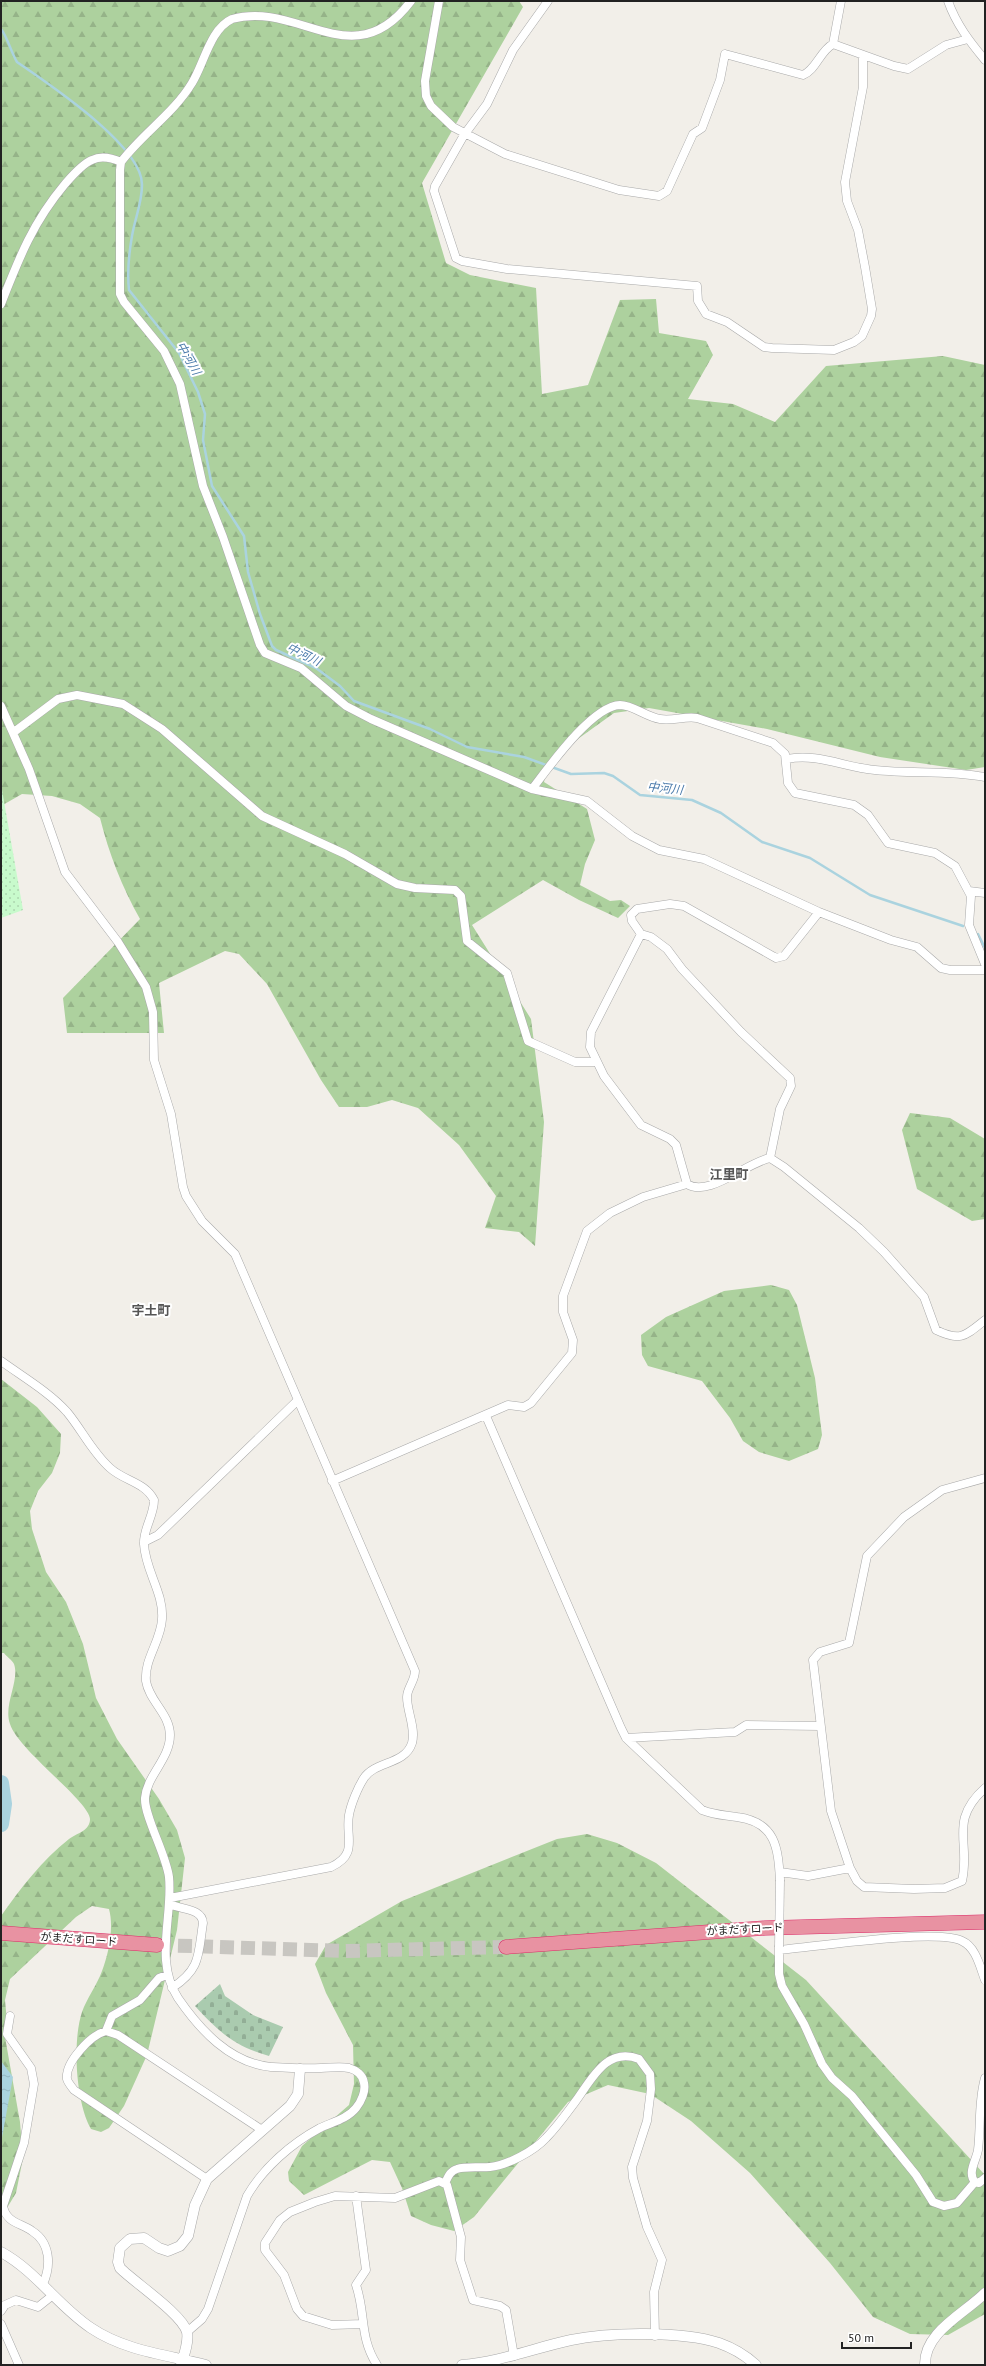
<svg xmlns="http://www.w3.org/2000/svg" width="986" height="2366" font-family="'PT Sans','Noto Sans JP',sans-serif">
	<defs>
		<pattern id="forest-firs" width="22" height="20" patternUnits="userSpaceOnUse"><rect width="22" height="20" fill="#add19e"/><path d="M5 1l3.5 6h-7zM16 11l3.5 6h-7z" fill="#95b388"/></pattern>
		<pattern id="cemetery-stones" width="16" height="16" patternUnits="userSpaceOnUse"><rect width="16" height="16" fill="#aacbaf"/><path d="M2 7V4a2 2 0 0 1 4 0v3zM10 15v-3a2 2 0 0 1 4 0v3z" fill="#92ae96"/></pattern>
		<pattern id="park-dots" width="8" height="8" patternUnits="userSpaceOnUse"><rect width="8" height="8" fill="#c8facc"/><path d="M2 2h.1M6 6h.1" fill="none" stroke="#acd6af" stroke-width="1.8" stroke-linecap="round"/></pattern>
		<pattern id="water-ripples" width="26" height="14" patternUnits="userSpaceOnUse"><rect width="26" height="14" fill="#aad3df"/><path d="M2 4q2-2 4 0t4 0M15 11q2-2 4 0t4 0" fill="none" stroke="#92b5bf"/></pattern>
	</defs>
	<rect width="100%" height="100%" fill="#f2efe9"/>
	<path fill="url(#forest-firs)" d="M1 1H519L523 7 422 183 446 263 470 275 536 288 542 394 588 385 620 300 656 299 659 333 706 341 713 355 688 399 733 404 775 422 826 366 943 356 985 365V767L966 770 880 757 767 729 649 708 614 713 550 759 544 782 587 809 595 840 585 864 580 885 610 901 621 900 630 906 618 918 579 900 543 880 472 925 531 1019 544 1122 535 1246 519 1232 485 1228 496 1196 459 1145 418 1108 392 1100 367 1107H339L321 1080 267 984 239 954 225 951 159 983 164 1033H67L63 998 140 919C122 887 109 854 100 818L80 804 52 796 22 794 1 806Z
		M910 1113 950 1118 985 1139V1219L972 1221 917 1189 902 1130Z
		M771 1285 789 1290 797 1305 815 1378 822 1435 818 1449 789 1461 759 1452 743 1441 730 1418 702 1381 648 1366 642 1355 641 1335 666 1317 724 1291Z
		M1 1379 37 1407 61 1434 60 1453 52 1473 38 1491 30 1511 32 1529 46 1572 66 1602 83 1644 96 1698 117 1739 159 1799 177 1830 185 1858 177 1930 147 2055 124 2106 109 2128 101 2132 91 2129C76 2103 72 2042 82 2012 87 1998 97 1985 102 1971 109 1953 114 1927 109 1909L92 1906 76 1917 10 1979 5 2000 7 2022 5 2037 20 2122 23 2158 16 2193 1 2218V1916C21 1888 42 1860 69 1839 77 1833 90 1831 90 1819 89 1801 18 1750 10 1724 3 1705 20 1681 14 1664 12 1660 6 1656 4 1653H1Z
		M587 1834 617 1843 656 1863 806 1980 985 2175V2314L948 2335 910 2334 873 2317 830 2263 750 2173 691 2121 650 2094 608 2085 568 2102 474 2217 454 2231 431 2225 411 2216 402 2188 390 2162 372 2160 304 2195 289 2181 288 2172 302 2146 349 2105 354 2084 353 2045 326 1993 315 1964 326 1945 402 1901 557 1839Z"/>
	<path fill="url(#cemetery-stones)" d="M220 1984 225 1996 253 2015 283 2027 269 2056C234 2046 219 2032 195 2006Z"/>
	<path fill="url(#park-dots)" d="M1 784 23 910 1 918Z"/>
	<path fill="url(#water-ripples)" d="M1 2061 13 2077 1 2143Z"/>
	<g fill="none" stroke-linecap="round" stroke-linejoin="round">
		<path stroke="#aad3df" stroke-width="2.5" d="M1 29C7 36 11 52 17 62 47 83 143 146 142 185 142 203 135 218 132 236 129 253 127 272 129 290L179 353 198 392 205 414 203 440 212 486 244 536 248 572 260 614 272 646 276 650 316 668 340 686 354 701 430 729 467 747 524 757 571 774 604 773 613 776 640 795 692 800 721 813 762 842 810 858 870 895 963 926
			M978 934 985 948"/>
		<path stroke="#aad3df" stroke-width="16" d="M1 1783 4 1804 1 1824"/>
		<path stroke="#c8c6c1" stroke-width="14" stroke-dasharray="14 7" stroke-linecap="butt" d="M157 1945 345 1951 506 1947"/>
		<defs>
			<path id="minor" d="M411 1C353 78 299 0 232 19 210 29 204 64 192 83 174 113 142 134 121 162L120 170V294L124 302 164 351 180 384 203 486 223 537 260 645 265 653 301 668 346 706 371 719 532 789 587 801 632 836 659 850 704 859 819 912 891 940 917 947 941 968 950 970H985
				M439 1 425 81 426 96 431 106 453 127 505 154 619 190 659 196 667 191 693 134 702 128 720 80 725 54 803 75C816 70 820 51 833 44
				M548 1 513 50 487 104 464 135 435 186 434 191 456 258 462 261 507 269 697 286 698 301 706 314 727 322 764 347 772 348 834 350 854 342 862 336 871 316 872 309 865 267 858 230 847 201 845 182 863 87V55
				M948 1C956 24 970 42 985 60
				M833 44 894 66 908 69 946 45 968 39
				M833 44 841 1
				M1 304C19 258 33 222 65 184 72 176 82 164 92 160 102 155 112 158 121 162
				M1 706 29 769 65 872 118 942 146 987 153 1012 154 1060 171 1114 183 1187 186 1196 202 1221 235 1254 415 1671C415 1681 407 1688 407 1697 407 1712 416 1728 412 1743 405 1765 375 1761 364 1778 358 1787 351 1804 349 1815 345 1837 359 1854 331 1867L170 1898
				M14 732 58 699 77 695 123 704 162 729 262 816 345 854 397 884 415 888 455 890 461 896 467 941 507 973 528 1041 575 1062H597
				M787 759C817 753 844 767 875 770 912 774 948 770 985 777
				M532 789C549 767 592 706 620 705 633 705 646 717 660 719 673 721 685 716 697 718L773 743 785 754 788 783 795 793 854 805 868 815 888 843 935 853 955 866 971 896 969 925 985 964
				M969 891 985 893
				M641 934 591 1032 590 1047 604 1076 641 1125 670 1139 676 1145 687 1184C708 1198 746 1163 770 1158L784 1167 859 1228 884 1252 924 1297 936 1330C961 1342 965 1336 985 1320
				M770 1158 780 1109 791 1086 790 1078 741 1032 682 969 667 949 651 937 641 934 632 921 631 915 637 909 670 904 684 906 776 958 784 956 819 912
				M1 1361C23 1377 49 1392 67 1412 82 1430 92 1452 110 1468 124 1481 145 1482 154 1500 154 1516 143 1529 144 1544 145 1570 164 1593 162 1619 161 1641 144 1659 146 1681 149 1701 170 1714 170 1735 170 1759 147 1775 145 1798 144 1816 166 1854 169 1877 173 1917 154 1961 178 1998 200 2030 230 2063 271 2067 288 2068 304 2069 321 2068 330 2068 340 2066 349 2068 356 2070 363 2075 364 2083 366 2091 361 2102 356 2108 347 2119 333 2122 320 2128 292 2143 263 2168 247 2196L208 2309 202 2319 187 2332
				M486 1416 621 1728 626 1738 702 1810C714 1815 724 1815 737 1817 776 1822 778 1848 780 1880
				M985 1478 942 1490 904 1517 867 1556 849 1643 820 1652 813 1660 831 1811 850 1868 857 1881 864 1887 914 1889 945 1888 962 1881C971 1843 948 1821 985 1788
				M332 1481 508 1405 524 1407 531 1403 572 1353 573 1340 563 1312V1296L587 1231 610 1213 643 1197 687 1184
				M144 1542 158 1535 298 1400
				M626 1738 735 1732 746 1725 820 1726
				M780 1872 808 1876 850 1868
				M170 1904C181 1910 202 1908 203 1923 198 1955 201 1969 172 1988
				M779 1947V1974L782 1986 804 2024 822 2064 832 2078 852 2096 916 2175 933 2202 944 2206 957 2203 975 2182
				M779 1950C813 1947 937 1928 962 1941 976 1947 980 1967 985 1980
				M10 2016 7 2034 31 2068 34 2084 24 2143 3 2206C6 2223 21 2223 32 2231 51 2243 51 2266 43 2284
				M106 2031 112 2016 140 2000 159 1978 167 1975
				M985 2078C978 2102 981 2126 978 2150 976 2161 967 2173 975 2182L979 2183 985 2178
				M207 2179 74 2090C72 2087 68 2083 67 2079 65 2062 91 2035 106 2031L118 2035 262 2130
				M445 2183C448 2177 450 2171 457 2169 466 2166 480 2168 490 2167 508 2165 534 2151 546 2138 557 2127 566 2114 575 2102 591 2081 606 2046 639 2059L650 2074 651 2089 647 2121 632 2167 633 2178 647 2227 662 2260 654 2292 655 2336
				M356 2196 366 2270 356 2285C366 2314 359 2337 377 2365
				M1 2311 5 2305 16 2300 38 2307 53 2295
				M1 2324 19 2365
				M363 2324 332 2325 303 2316 297 2309 284 2275 265 2250V2243L280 2220 290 2212 315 2202 335 2196 395 2198 439 2181 447 2185 461 2237 460 2260 473 2300 500 2306 506 2310 514 2356"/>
			<path id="tertiary" d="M1 2252C36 2271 58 2306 91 2328 125 2351 168 2355 206 2365
				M181 2365C184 2355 189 2342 187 2332 182 2314 135 2283 120 2268L118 2262 120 2248 130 2239 144 2238 159 2248 168 2251 180 2246 188 2236 195 2205 207 2179 290 2106 298 2094 300 2069
				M462 2365C500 2362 534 2348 571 2340 610 2332 682 2331 719 2343 733 2348 745 2355 756 2365
				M925 2365C924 2332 964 2314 985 2293"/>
			<path id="motorway" d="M1 1933 157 1945
				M506 1947 765 1928 985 1922"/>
		</defs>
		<use href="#minor" stroke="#a9a9a9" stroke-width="9"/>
		<use href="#tertiary" stroke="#a9a9a9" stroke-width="11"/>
		<use href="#motorway" stroke="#dc2a67" stroke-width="15"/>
		<use href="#minor" stroke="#fff" stroke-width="8"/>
		<use href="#tertiary" stroke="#fff" stroke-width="10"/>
		<use href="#motorway" stroke="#e892a2" stroke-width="14"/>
		<defs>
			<path id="minor-bridge" d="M779 1947 780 1880"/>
		</defs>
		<use href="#minor-bridge" stroke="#a9a9a9" stroke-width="9" stroke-linecap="butt"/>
		<use href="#minor-bridge" stroke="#fff" stroke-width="8"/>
	</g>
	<g text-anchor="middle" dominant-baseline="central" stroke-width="4" stroke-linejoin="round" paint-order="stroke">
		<g font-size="11" fill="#222" stroke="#fff">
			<text transform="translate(745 1929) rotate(-3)">がまだすロード</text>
			<text transform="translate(79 1939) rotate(4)">がまだすロード</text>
		</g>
		<g font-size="12" font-style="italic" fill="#4a7aab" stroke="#fff">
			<text transform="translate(189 358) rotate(60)">中河川</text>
			<text transform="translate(304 654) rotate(26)">中河川</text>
			<text transform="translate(665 788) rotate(6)">中河川</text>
		</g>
		<g font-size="13" font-weight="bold" fill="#555" stroke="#fff">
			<text x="729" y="1174">江里町</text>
			<text x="151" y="1310">宇土町</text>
		</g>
	</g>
	<rect width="986" height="2366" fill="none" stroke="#222222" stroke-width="4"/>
	<path d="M842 2342v6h69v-6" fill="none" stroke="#222222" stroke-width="2"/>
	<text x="848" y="2342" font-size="12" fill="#222222" stroke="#ffffff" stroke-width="3" paint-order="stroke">50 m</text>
</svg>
